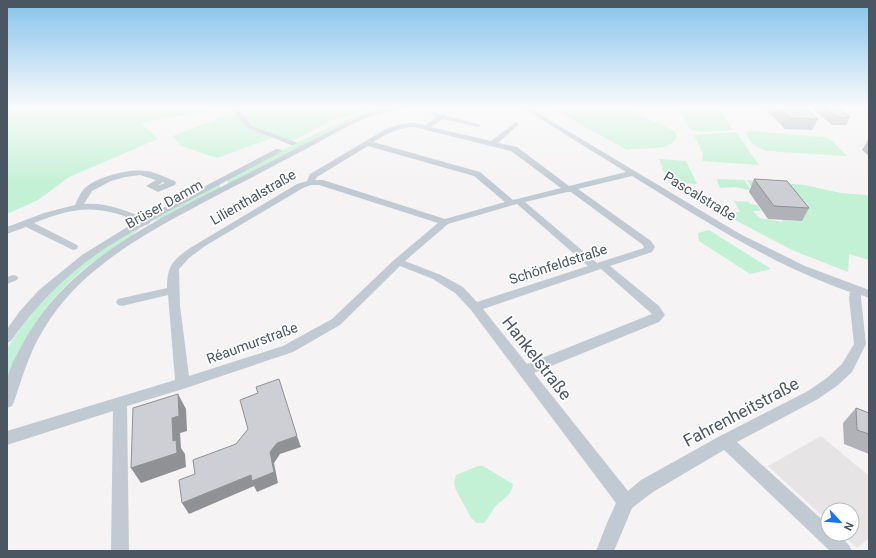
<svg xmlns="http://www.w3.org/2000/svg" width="876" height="558" font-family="Roboto,sans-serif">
	<rect width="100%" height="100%" fill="#f5f3f3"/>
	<path fill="#e6e4e5" d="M821 436 869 476V538L857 548 842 534H852V510H828V521L768 466Z"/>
	<path fill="#c3f1d5" d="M7 107H224L141 123 158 139 69 177 38 200 7 214Z
		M231 107H374L331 121 288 143 272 138 217 158 181 146 173 136 223 116 236 115Z
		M386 107H397L365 115 346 123 228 184 227 180C278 154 330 121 386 107Z
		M549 107H623L670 129 675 131 677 137C670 153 643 146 627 150Z
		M678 107H717L733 130C719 131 703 134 690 129Z
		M751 131 824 137 831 140 847 156 767 151 753 145 745 133Z
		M736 132 759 165 702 161 703 154 694 135Z
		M659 159 686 161 697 184 668 182Z
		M718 179 744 180 752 191 736 187 720 188 717 181Z
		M747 180 804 185 841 193 866 195 869 197V260L849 254 848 272 792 250 735 220 730 214H736L735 212H740L734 201 749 202 750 204 757 205 761 211H753L759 218 783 222 782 220 803 221 780 191 754 190Z
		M219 184 221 188 161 219 151 221Z
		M141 226C135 237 102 255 90 264 50 296 24 332 7 380V349L21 327 51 290 99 250Z
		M709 230 771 269 750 274 699 241 698 233Z
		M478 466H483L513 484C512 496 502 499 495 507 491 512 489 518 484 523H477L471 518 455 488 454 482 456 475Z"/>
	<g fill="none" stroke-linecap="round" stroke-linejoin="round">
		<path fill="#c1cad2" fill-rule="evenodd" d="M232 107H238L252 126 298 143 294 145H291L248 128 242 122Z
			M396 107H405L371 116 348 126C310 147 272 167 233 187 164 224 82 261 42 332 29 354 22 378 14 402L12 406 7 408C7 399 6 389 7 381 9 368 16 356 22 345 64 265 148 224 225 185 265 165 304 144 344 124L367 114Z
			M521 107H528L740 234 805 266 869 290V298L861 295V298L866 344 852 372 838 385 818 399 737 442 828 525V534H838L849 545 852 551H830L724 450 653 492 632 508 614 551H596L607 523 616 503 471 310 455 293 433 279 400 266 340 325 293 352 183 389 127 406 129 551H111L113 411 7 445V431L175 380 168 295 122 306 118 305 116 302 118 299 167 288C167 266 173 260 190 248L297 184 307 181 310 174 386 129 400 124 414 123 425 125 437 117 431 115V113L433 112 481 125 478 127 443 119 431 127 491 141 516 122 518 123V125L498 143 517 147 569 186 626 172ZM414 127 511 151 561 188 513 200 480 172 373 142C387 134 397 128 414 127ZM368 146 474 176 505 202 445 219 323 180H315L317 177ZM632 176C702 219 772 265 850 292L849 298 854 344 842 364 828 377 808 391 720 436 641 480 628 491 534 373 659 322 665 315 659 306 610 266 652 252 655 247 651 241 578 189ZM311 185H319L438 223 394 260 332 319 283 346 189 376 180 306 179 269 189 258 205 246 303 188ZM567 192H571L643 245 644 248 597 263 525 202ZM517 204 588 266 477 302 463 287 441 275 405 261 448 224ZM601 269 652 314 527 364 483 309Z
			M276 149H279L283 151 162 215 150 222 149 224C139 227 129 234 120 239 75 266 41 298 11 341L7 343V329L20 311 39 290 82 255 137 221C96 204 74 207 34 223L77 245 78 247 77 249 73 250 26 227 7 234V227L44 213 75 205C78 199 80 193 84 189 95 177 130 168 146 171 156 172 166 178 175 181L176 183 175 185 158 192 146 186 156 180 140 175 125 177 111 181 92 191 84 204C105 202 125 210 144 218ZM163 182 165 183 157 186Z
			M13 275 17 276 18 278 17 280 7 284V277Z"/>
	</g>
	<path fill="#b0b2b7" d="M764 107H804L818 119 812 130 785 129Z
		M811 107H837L850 117 846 125H832Z
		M869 138V156L862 150Z
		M754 179 809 208 802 221 768 219 749 192Z
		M856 408 869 413V454L844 444 843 423Z"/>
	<path fill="#909195" d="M178 394 186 409 187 431 180 433 181 448 185 454 186 467 141 483 131 468 172 418Z
		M297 436 301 447 280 454 274 463 278 483 257 492 254 486 189 514 182 503 270 452 277 443Z"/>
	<path fill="#cdcfd5" stroke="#909195" d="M779 107H804L818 119 790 118Z
		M824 107H837L850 117H836Z
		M754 179 787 181 809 208 774 206Z
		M279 379 297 436 277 443 270 452 274 472 252 481 251 475 182 503 179 480 195 474 193 460 236 444 248 429 240 400 258 393 256 387Z
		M178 394 179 416 172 418 173 441 176 440 177 453 131 468 133 408Z
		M856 408 869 413V434L857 430Z"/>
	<linearGradient id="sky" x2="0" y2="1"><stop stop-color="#85c3ea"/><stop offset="0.58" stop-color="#fafafa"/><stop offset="1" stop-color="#fafafa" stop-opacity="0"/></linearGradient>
	<rect width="876" height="185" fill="url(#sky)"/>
	<g text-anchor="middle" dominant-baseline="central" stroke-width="3.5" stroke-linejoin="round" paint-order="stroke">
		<g font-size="14" fill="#4a5661" stroke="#fff">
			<text transform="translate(700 196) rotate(31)">Pascalstraße</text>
			<text transform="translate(253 197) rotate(-30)">Lilienthalstraße</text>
			<text transform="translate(164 204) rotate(-29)">Brüser Damm</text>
			<text transform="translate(558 264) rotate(-18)">Schönfeldstraße</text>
			<text transform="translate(252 343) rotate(-20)">Réaumurstraße</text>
		</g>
		<g font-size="17" fill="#4a5661" stroke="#fff">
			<text transform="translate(537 358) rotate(52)">Hankelstraße</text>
			<text transform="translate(741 412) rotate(-28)">Fahrenheitstraße</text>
		</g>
	</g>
	<rect width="876" height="558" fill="none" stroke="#4a5661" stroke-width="16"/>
	<g transform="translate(840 522) rotate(116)"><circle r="19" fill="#ffffff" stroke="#b7bbc0"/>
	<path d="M0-3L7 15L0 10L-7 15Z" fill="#1a73e8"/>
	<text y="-6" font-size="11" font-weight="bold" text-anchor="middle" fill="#4a5661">N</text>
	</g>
</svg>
